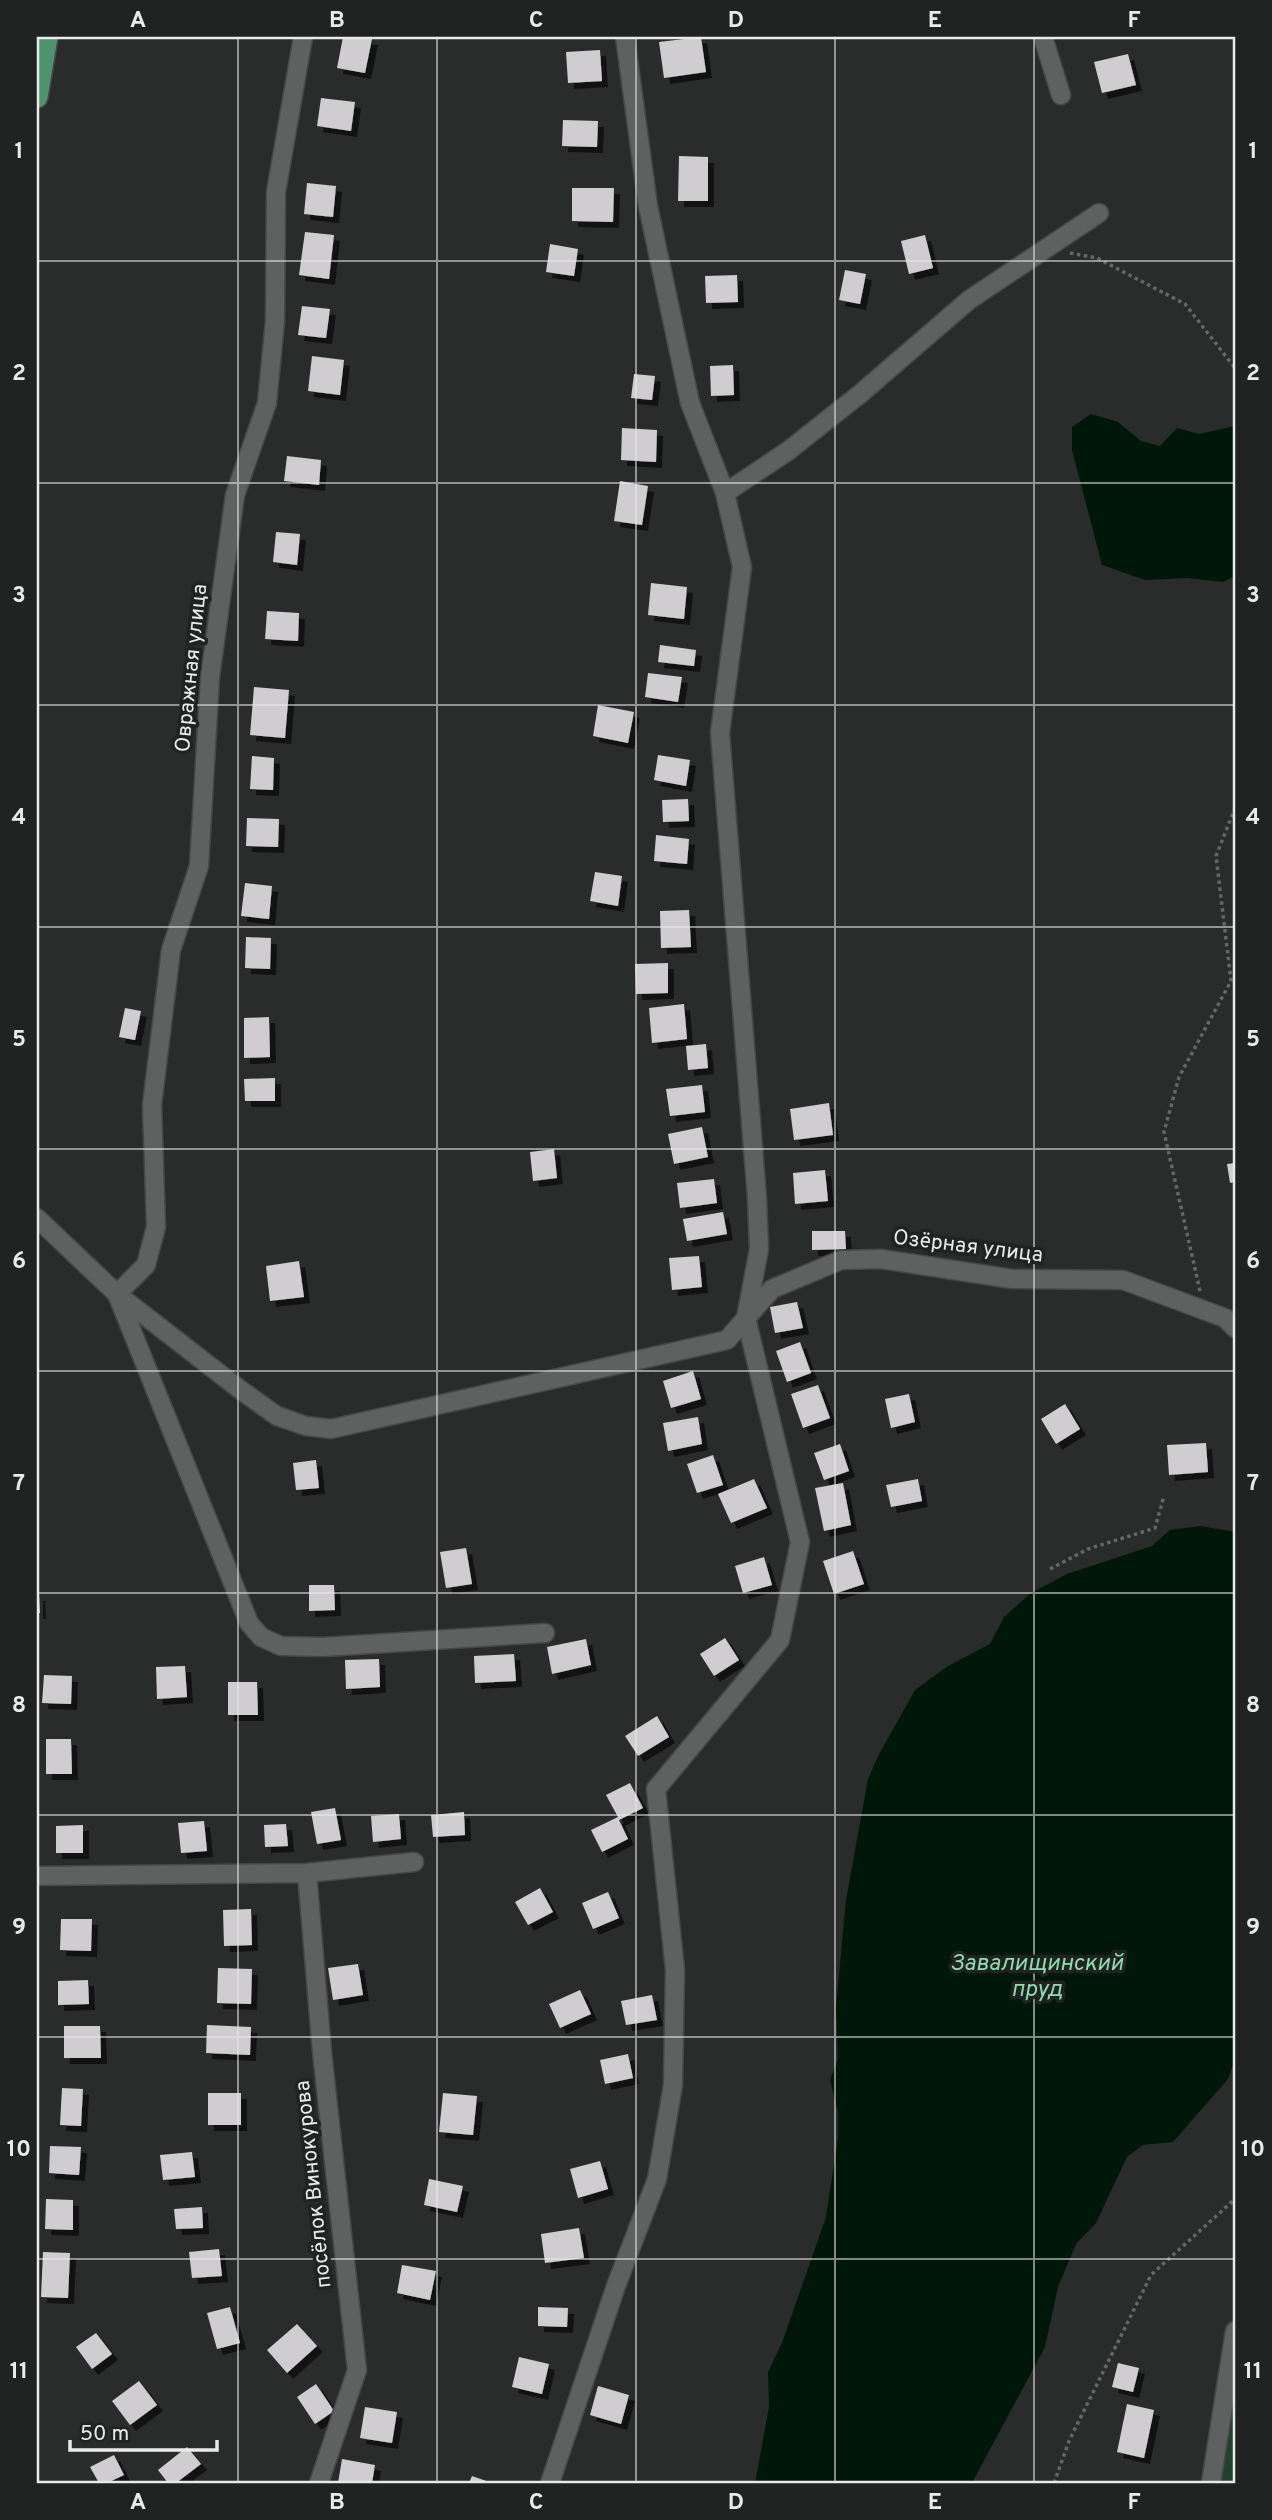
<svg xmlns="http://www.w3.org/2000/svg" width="1272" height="2520" font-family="Overpass,sans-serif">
	<defs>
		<filter id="shadow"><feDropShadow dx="6" dy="6" stdDeviation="0" flood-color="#0009"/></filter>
	</defs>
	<rect width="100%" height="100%" fill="#2a2c2b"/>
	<path fill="#21412e" d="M1235 2374V2483H1217Z"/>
	<path fill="#001709" d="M1091 414 1118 422 1141 441 1160 446 1177 428 1199 434 1235 426V576L1223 582 1187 578 1145 580 1102 565 1072 450V427Z
		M1201 1526 1235 1532V2059L1228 2079 1173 2142 1143 2145 1127 2157 1096 2223 1076 2244 1058 2287 1045 2347 972 2483H755L769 2407 768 2372 782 2343 826 2217 838 2138V2112L830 2080 838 2059 836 2007 846 1900 868 1779 878 1756 915 1690 948 1666 990 1644 1004 1617 1031 1593 1067 1574 1152 1546 1170 1530Z"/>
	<path fill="#cfcdd0" filter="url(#shadow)" d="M343 37 372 39 365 73 337 68Z
		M701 37 706 72 664 78 659 42Z
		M600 50 602 81 568 83 566 52Z
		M1128 54 1136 85 1102 93 1094 62Z
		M321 98 355 102 351 131 317 126Z
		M563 120 598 121 597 147 562 146Z
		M679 156 708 157V201H678Z
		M307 183 336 186 333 217 304 214Z
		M572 188H614L613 222 572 221Z
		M305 232 334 235 329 279 299 275Z
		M925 235 933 268 909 274 901 241Z
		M550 244 578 249 574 276 546 272Z
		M845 270 866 274 860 304 839 300Z
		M737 275 738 302 706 303 705 276Z
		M302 306 330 309 326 338 298 335Z
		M312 356 344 360 340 395 308 391Z
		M733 365 734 395 711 396 710 366Z
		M634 374 655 376 652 400 631 398Z
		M622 428 657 430 656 462 621 460Z
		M287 456 321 460 319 485 284 481Z
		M620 481 648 486 642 525 614 521Z
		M276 532 300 534 297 565 273 562Z
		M651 583 687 587 684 619 648 615Z
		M267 611 299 613 298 641 265 639Z
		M660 645 696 650 694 666 658 662Z
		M648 673 682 677 678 702 645 697Z
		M254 687 289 690 285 738 250 735Z
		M598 705 634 712 628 743 593 736Z
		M658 755 690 760 686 786 654 780Z
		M252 756 274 758 273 790 250 789Z
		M688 799 689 821 663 822 662 800Z
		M247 818 279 819 278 847 246 846Z
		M656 835 689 839 687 864 654 861Z
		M595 872 622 876 618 906 590 901Z
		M245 883 272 886 269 919 241 916Z
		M689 910 691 947 661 948 660 911Z
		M246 937 271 938 270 969 245 968Z
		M668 963V993L636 994 635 964Z
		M684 1004 687 1039 652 1043 649 1008Z
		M125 1008 141 1011 135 1040 119 1037Z
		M269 1017 270 1057 244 1058V1018Z
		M706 1044 708 1068 688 1070 686 1046Z
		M275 1078V1101H245L244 1079Z
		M702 1085 705 1112 670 1116 666 1089Z
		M829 1103 833 1135 794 1140 790 1109Z
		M702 1127 708 1157 674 1164 668 1134Z
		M554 1149 557 1178 533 1181 530 1152Z
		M1235 1163V1182L1230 1183 1227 1164Z
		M825 1170 828 1201 795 1204 793 1173Z
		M714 1179 717 1203 680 1208 677 1183Z
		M723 1212 727 1234 687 1241 683 1219Z
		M812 1231H845L846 1249 812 1250Z
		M699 1256 702 1287 672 1290 669 1258Z
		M299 1261 304 1297 270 1301 266 1266Z
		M797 1302 803 1328 775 1333 770 1307Z
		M800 1342 811 1373 787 1382 776 1351Z
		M693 1371 701 1399 671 1408 663 1381Z
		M818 1385 830 1418 803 1428 791 1394Z
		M909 1394 915 1422 891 1428 885 1399Z
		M1065 1404 1080 1429 1056 1444 1041 1419Z
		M698 1417 702 1444 668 1451 663 1423Z
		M1206 1443 1208 1472 1169 1475 1167 1445Z
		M840 1444 849 1471 824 1480 814 1453Z
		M713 1455 723 1485 697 1493 687 1464Z
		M316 1460 319 1488 296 1490 293 1463Z
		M754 1479 767 1508 731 1523 718 1494Z
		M918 1479 922 1501 891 1507 886 1485Z
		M843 1483 851 1525 824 1531 815 1488Z
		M466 1548 472 1584 446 1588 440 1552Z
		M853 1551 864 1584 834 1594 823 1561Z
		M764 1557 772 1585 743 1593 735 1566Z
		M309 1585H334L335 1610 309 1611Z
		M37 1595H39L40 1613H37Z
		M725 1638 739 1660 714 1676 700 1654Z
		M586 1639 591 1665 552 1674 547 1647Z
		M514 1654 516 1681 475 1683 474 1656Z
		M379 1659 380 1687 346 1689 345 1660Z
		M185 1666 187 1697 157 1699 156 1667Z
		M44 1675 72 1676 71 1704 42 1703Z
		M228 1682H257L258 1715H228Z
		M657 1716 669 1737 638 1756 625 1736Z
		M46 1739H71L72 1774H46Z
		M630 1783 643 1808 619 1820 628 1839 602 1852 591 1830 618 1817 606 1795Z
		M335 1808 341 1840 317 1844 311 1812Z
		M464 1812 465 1835 433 1837 431 1815Z
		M399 1814 401 1839 373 1842 371 1816Z
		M204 1821 207 1851 181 1853 178 1823Z
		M286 1824 288 1846 265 1847 264 1825Z
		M83 1825V1853H56V1826Z
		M540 1888 553 1912 528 1925 515 1902Z
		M608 1892 619 1918 593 1929 582 1903Z
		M251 1909 252 1945 224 1946 223 1910Z
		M61 1919H92L91 1951 60 1950Z
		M358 1964 363 1995 333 2000 328 1968Z
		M218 1968 252 1969 251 2004 217 2003Z
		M88 1980 89 2004 58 2005V1981Z
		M580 1990 591 2014 560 2028 549 2004Z
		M652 1995 657 2020 626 2025 621 2001Z
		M207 2025 251 2027 250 2055 206 2053Z
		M64 2026H100L101 2058H64Z
		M628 2054 633 2078 605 2084 600 2060Z
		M62 2088 83 2089 81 2126 60 2125Z
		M208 2093H241V2125H208Z
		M443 2093 477 2096 473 2135 439 2132Z
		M50 2146 81 2147 79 2175 49 2173Z
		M192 2152 195 2177 163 2180 160 2155Z
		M600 2161 608 2189 578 2198 570 2169Z
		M429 2179 463 2186 457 2212 424 2205Z
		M46 2199 73 2200V2230L45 2229Z
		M202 2207 203 2228 176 2229 174 2209Z
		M579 2228 584 2258 545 2263 541 2234Z
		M219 2249 222 2276 192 2278 189 2252Z
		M43 2252 70 2253 68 2298 41 2297Z
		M402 2265 436 2271 430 2300 397 2293Z
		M230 2307 240 2343 217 2349 207 2313Z
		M538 2307 568 2308 567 2327 538 2326Z
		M297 2324 317 2346 287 2373 267 2350Z
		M96 2333 112 2354 92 2369 76 2347Z
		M519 2357 549 2364 542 2394 512 2387Z
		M1118 2363 1139 2368 1133 2392 1112 2387Z
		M139 2381 157 2405 130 2425 112 2401Z
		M316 2384 334 2411 315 2424 297 2397Z
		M598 2386 629 2395 621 2424 590 2415Z
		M1127 2404 1154 2410 1144 2458 1117 2452Z
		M365 2407 397 2412 392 2443 360 2438Z
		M187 2447 201 2464 176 2483H168L158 2470Z
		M114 2455 124 2475 107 2483H99L90 2467Z
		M342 2459 375 2465 372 2483H338Z
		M472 2476 492 2483H469Z"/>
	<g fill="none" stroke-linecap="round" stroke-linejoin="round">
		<defs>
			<path id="street" d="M1043 37 1061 95
				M725 493 788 451 860 394 969 300 1099 213
				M37 1218 117 1294 242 1391 277 1416 306 1426 331 1429 727 1340 746 1318 759 1249 757 1198 720 733 742 567 725 493 690 403 648 206 625 37
				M117 1294 146 1265 156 1227 152 1105 171 950 199 866 210 677 235 495 267 403 275 321 276 192 303 37
				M117 1294 249 1623 261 1637 281 1646 323 1647 545 1633
				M307 1873 322 2052 357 2370 319 2483
				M37 1876 307 1873 414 1862
				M550 2483 616 2286 657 2179 673 2085 675 1970 656 1789 780 1640 800 1542 746 1318 772 1289 841 1260 881 1259 1012 1279 1123 1280 1225 1318 1235 1328
				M1211 2483 1235 2331"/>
			<path id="primary" d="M37 97 47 37"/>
		</defs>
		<use href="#street" stroke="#464846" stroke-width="21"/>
		<use href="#primary" stroke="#464846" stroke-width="24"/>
		<path stroke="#656765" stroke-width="3.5" stroke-dasharray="3.5 3.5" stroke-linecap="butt" d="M1070 253 1097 258 1185 304 1235 368
			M1200 1291 1164 1132 1179 1077 1231 981 1216 856 1235 808
			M1050 1569 1088 1549 1155 1528 1164 1496
			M1054 2483 1069 2441 1151 2275 1235 2199"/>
		<use href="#street" stroke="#5e615f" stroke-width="18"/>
		<use href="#primary" stroke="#4f926f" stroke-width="21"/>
	</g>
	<path fill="none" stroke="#e9ebe9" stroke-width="2" stroke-opacity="0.55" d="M238 37V2483M437 37V2483M636 37V2483M835 37V2483M1034 37V2483M37 261H1235M37 483H1235M37 705H1235M37 927H1235M37 1149H1235M37 1371H1235M37 1593H1235M37 1815H1235M37 2037H1235M37 2259H1235"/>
	<g text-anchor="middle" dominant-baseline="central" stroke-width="7" stroke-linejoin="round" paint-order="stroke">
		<g font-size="21" fill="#e9ebe9" stroke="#202321">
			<text transform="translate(192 668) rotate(-84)">Овражная улица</text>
			<text transform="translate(968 1247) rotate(7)">Озёрная улица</text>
			<text transform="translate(314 2184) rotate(-96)">посёлок Винокурова</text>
		</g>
		<g font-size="23" font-style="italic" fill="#8ddead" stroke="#202321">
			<text x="1037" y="1964">Завалищинский<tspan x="1037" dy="26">пруд</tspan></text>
		</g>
	</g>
	<rect width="1272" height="2520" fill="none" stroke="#202321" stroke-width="77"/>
	<path d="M70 2440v10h147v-10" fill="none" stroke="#e9ebe9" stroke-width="3.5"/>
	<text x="80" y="2440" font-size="21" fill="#e9ebe9" stroke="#202321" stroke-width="5" paint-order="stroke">50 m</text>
	<rect x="38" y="38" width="1196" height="2444" fill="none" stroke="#e9ebe9" stroke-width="2.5"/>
	<g font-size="23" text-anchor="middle" font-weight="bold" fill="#e9ebe9">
		<text x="138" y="27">A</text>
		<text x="337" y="27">B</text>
		<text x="536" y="27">C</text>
		<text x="736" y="27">D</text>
		<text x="935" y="27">E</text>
		<text x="1134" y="27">F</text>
		<text x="19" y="158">1</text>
		<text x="1253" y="158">1</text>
		<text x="19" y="380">2</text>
		<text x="1253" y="380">2</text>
		<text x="19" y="602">3</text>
		<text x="1253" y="602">3</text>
		<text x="19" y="824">4</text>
		<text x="1253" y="824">4</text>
		<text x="19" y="1046">5</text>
		<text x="1253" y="1046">5</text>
		<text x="19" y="1268">6</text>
		<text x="1253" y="1268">6</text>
		<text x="19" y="1490">7</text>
		<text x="1253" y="1490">7</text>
		<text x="19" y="1712">8</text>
		<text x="1253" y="1712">8</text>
		<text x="19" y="1934">9</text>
		<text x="1253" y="1934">9</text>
		<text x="19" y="2156">10</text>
		<text x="1253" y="2156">10</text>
		<text x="19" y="2378">11</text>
		<text x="1253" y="2378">11</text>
		<text x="138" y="2509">A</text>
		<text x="337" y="2509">B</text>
		<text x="536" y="2509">C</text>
		<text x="736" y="2509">D</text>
		<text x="935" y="2509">E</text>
		<text x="1134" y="2509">F</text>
	</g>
</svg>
